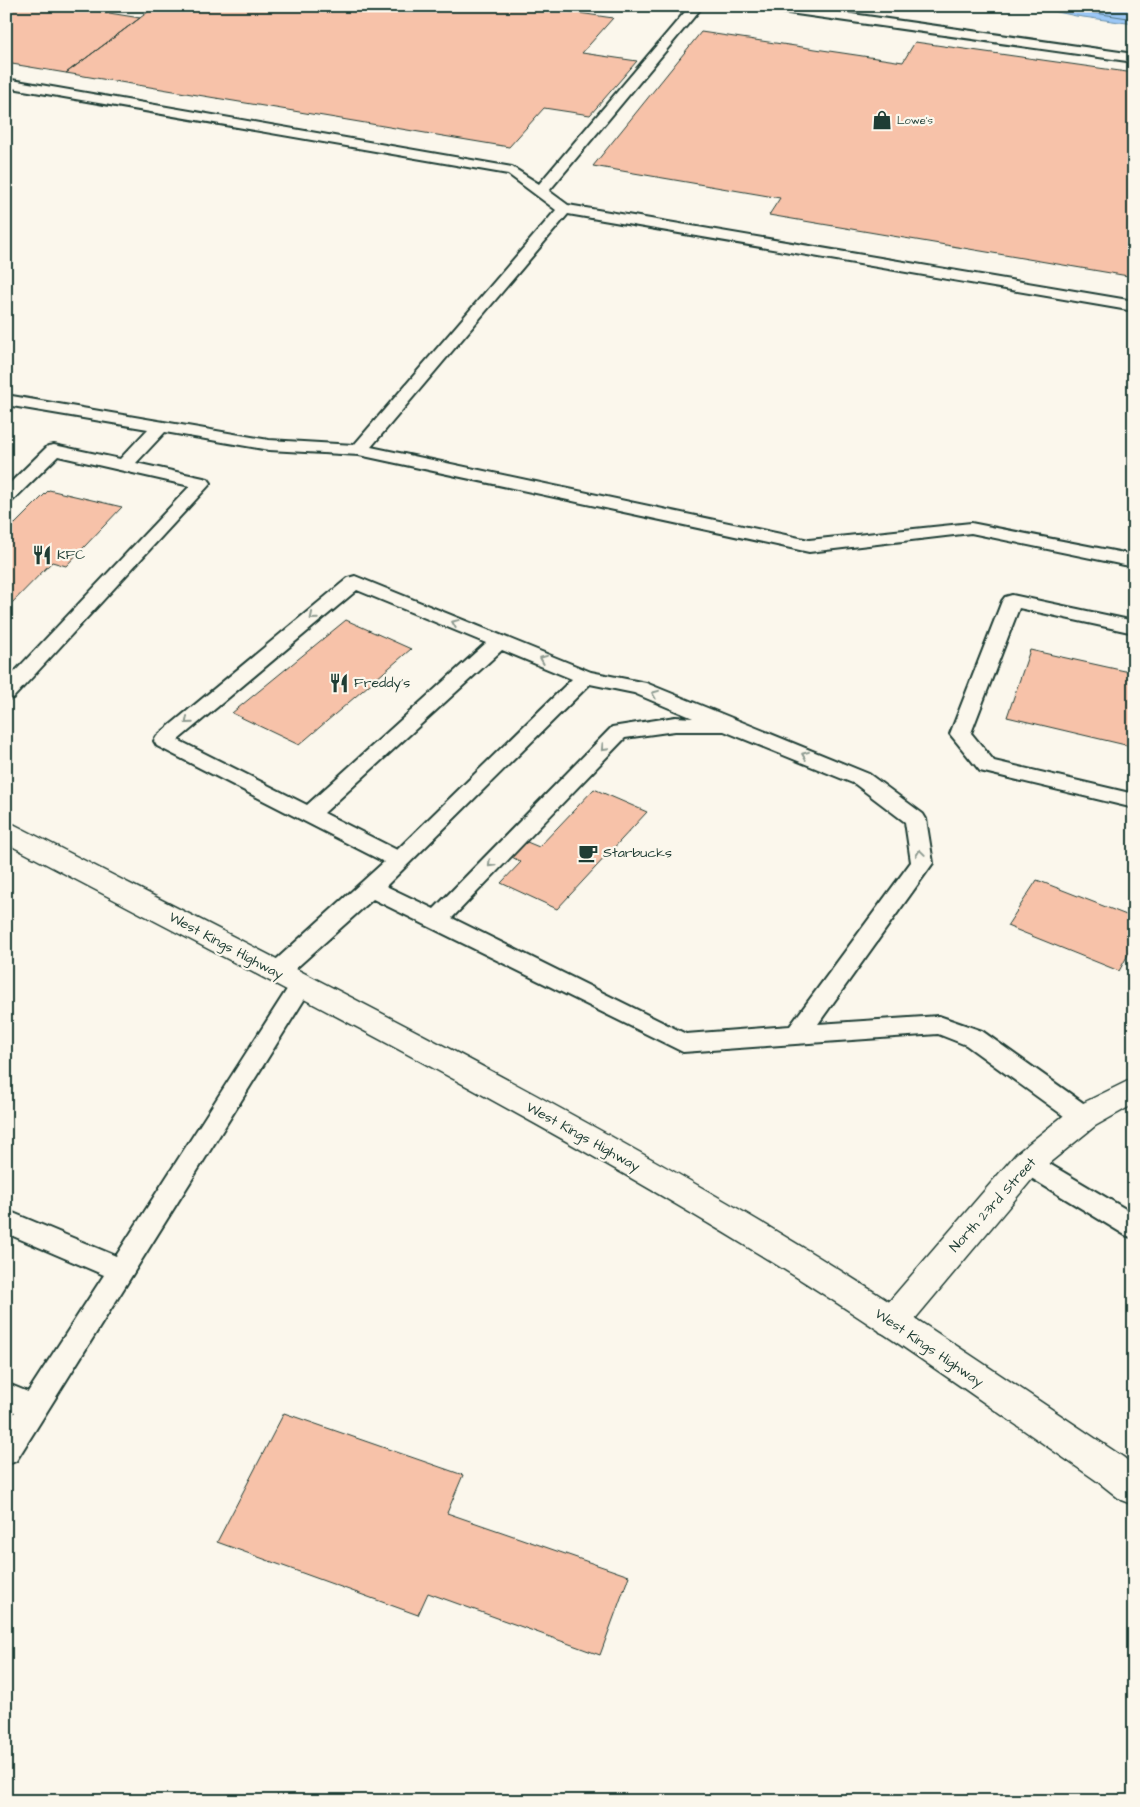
<svg xmlns="http://www.w3.org/2000/svg" width="1140" height="1807" font-family="'Architects Daughter',sans-serif">
	<rect width="100%" height="100%" fill="#fbf7ec"/>
	<filter id="ink" filterUnits="userSpaceOnUse"><feTurbulence type="fractalNoise" baseFrequency=".02" numOctaves="2"/><feDisplacementMap in="SourceGraphic" scale="10" xChannelSelector="R" yChannelSelector="G"/><feConvolveMatrix kernelMatrix="1 2 1 2 8 2 1 2 1" color-interpolation-filters="sRGB"/></filter>
	<g filter="url(#ink)">
		<path fill="#9bc7f5" stroke="#6990a8" d="M1030 6H1134V24L1076 16Z"/>
		<g fill="none" stroke-linecap="round" stroke-linejoin="round">
			<path stroke="#517481" stroke-width="1" d="M1050 6 1134 19"/>
		</g>
		<path fill="#f7c2a9" stroke="#1f3d34" d="M6 6H66L140 18 66 73 6 63Z
			M156 6H531L613 18 582 53 637 61 590 115 544 108 509 147 66 73Z
			M701 32 903 62 915 42 1134 73V277L769 215 780 198 593 166Z
			M49 490 122 507 66 566 52 562 6 609V522L15 524Z
			M346 620 411 649 299 745 232 713Z
			M1030 650 1134 673V747L1007 717Z
			M594 789 647 812 557 909 501 883 521 862 512 857 527 842 539 847Z
			M1037 880 1134 918V944L1119 971 1007 926Z
			M284 1413 463 1475 447 1513 629 1576 600 1655 428 1593 418 1615 217 1542Z"/>
		<g fill="none" stroke-linecap="round" stroke-linejoin="round">
			<defs>
				<path id="service" d="M690 6H703L549 191 568 205 1134 301V311L568 214 371 447 809 540 971 523 1134 555V567L971 533 809 552 359 455 269 450 165 432 136 463 208 479 211 483 13 698 6 699V681L190 486 58 456 12 501 6 502V487L48 446 54 445 120 459 148 429 6 405V395L269 440 354 445 556 210 508 174 6 87V79L512 167 539 184Z
					M762 6H796L1134 54V62L768 10Z
					M355 576 591 672 646 683 869 774 923 814 926 819 933 863 818 1024 939 1016 982 1031 1093 1110 1096 1117 1093 1124 1084 1127 1075 1124 966 1045 938 1034 683 1052 373 899 284 979 276 982 268 979 264 973 268 967 384 862 157 746 154 741 157 736 348 578ZM357 590 486 643 307 805 178 740ZM502 650 572 679 397 850 324 813ZM590 684 634 693 693 718 675 717 612 727 434 909 386 886ZM675 731H724L855 784 905 822 911 862 790 1026 686 1034 452 918 625 738Z
					M1012 595 1134 621V633L1019 608 971 733 994 761 1134 794V808L980 771 950 734 1002 601 1005 597Z
					M301 977 309 980 313 986 309 992 16 1461 6 1465V1426L15 1412 6 1409V1383L28 1392 104 1275 6 1233V1210L116 1256 293 980Z
					M1027 1153 1036 1156 1134 1214V1238L1125 1235 1018 1170 1014 1163 1018 1156Z"/>
				<path id="minor" d="M1134 1078V1104L1095 1126 1038 1172 904 1332 892 1337 880 1332 875 1322 880 1312 1016 1154 1073 1108Z"/>
				<path id="primary" d="M6 822 15 825C272 957 531 1085 779 1233 896 1303 1009 1381 1123 1457L1134 1466V1505L1121 1500 1097 1481C984 1403 872 1322 754 1251 511 1103 257 975 6 843Z"/>
			</defs>
			<use href="#service" stroke="#1f3d34" stroke-width="4"/>
			<use href="#minor" stroke="#1f3d34" stroke-width="3"/>
			<use href="#primary" stroke="#1f3d34" stroke-width="3"/>
			<use href="#service" fill="#fbf7ec" fill-rule="evenodd"/>
			<use href="#minor" fill="#fbf7ec" fill-rule="evenodd"/>
			<use href="#primary" fill="#fbf7ec" fill-rule="evenodd"/>
		</g>
		<defs><path id="oneway-chevron" d="M-2-3.5L2.5 0L-2 3.5" fill="none" stroke-width="1.6" stroke-linecap="round" stroke-linejoin="round" transform="scale(1.25)"/></defs>
		<g stroke="#8d9a90">
			<use href="#oneway-chevron" transform="translate(313 617) rotate(140)"/>
			<use href="#oneway-chevron" transform="translate(455 623) rotate(-158)"/>
			<use href="#oneway-chevron" transform="translate(543 659) rotate(-158)"/>
			<use href="#oneway-chevron" transform="translate(655 694) rotate(-158)"/>
			<use href="#oneway-chevron" transform="translate(188 721) rotate(140)"/>
			<use href="#oneway-chevron" transform="translate(604 748) rotate(134)"/>
			<use href="#oneway-chevron" transform="translate(805 755) rotate(-158)"/>
			<use href="#oneway-chevron" transform="translate(920 853) rotate(-98)"/>
			<use href="#oneway-chevron" transform="translate(491 864) rotate(134)"/>
		</g>
	</g>
	<defs>
		<symbol id="shop-bare" viewBox="-9 -9 18 18"><path d="M-5-2.5h2.3a2.7 3.5 0 0 1 5.4 0H5L5.5 6h-11ZM-1.5-2.5h3a1.5 2.3 0 0 0-3 0Z" fill="#1f3d34" stroke="#fbf7ec" stroke-width="2.5" paint-order="stroke"/></symbol>
		<symbol id="restaurant-bare" viewBox="-9 -9 18 18"><path d="M-5-6h1v4h1v-4h1v4h1v-4h1v5L-1.5 .5V6h-2V.5L-5-1ZM5-6V6H3V1.5H1.5Q1.5-4 5-6Z" fill="#1f3d34" stroke="#fbf7ec" stroke-width="2.5" paint-order="stroke"/></symbol>
		<symbol id="cafe-bare" viewBox="-9 -9 18 18"><path d="M-5.5-4.5H6V0H3Q3 3.5 0 3.5H-2.5Q-5.5 3.5-5.5 0ZM3-3.2v2h1.7v-2ZM-6 4.5H4V6H-6Z" fill="#1f3d34" stroke="#fbf7ec" stroke-width="2.5" paint-order="stroke"/></symbol>
	</defs>
	<g fill-rule="evenodd">
		<use href="#shop-bare" x="868" y="106" width="28" height="28"/>
		<use href="#restaurant-bare" x="28" y="541" width="28" height="28"/>
		<use href="#restaurant-bare" x="325" y="669" width="28" height="28"/>
		<use href="#cafe-bare" x="574" y="839" width="28" height="28"/>
	</g>
	<g text-anchor="middle" dominant-baseline="central" stroke-width="4.5" stroke-linejoin="round" paint-order="stroke">
		<g font-size="11" fill="#1f3d34" stroke="#fbf7ec" text-anchor="start">
			<text x="897" y="120">Lowe's</text>
		</g>
		<g font-size="14" fill="#1f3d34" stroke="#fbf7ec" text-anchor="start">
			<text x="57" y="555">KFC</text>
			<text x="354" y="683">Freddy's</text>
			<text x="603" y="853">Starbucks</text>
		</g>
		<g font-size="14" fill="#1f3d34" stroke="#fbf7ec">
			<text transform="translate(226 946) rotate(28)">West Kings Highway</text>
			<text transform="translate(583 1137) rotate(29)">West Kings Highway</text>
			<text transform="translate(993 1205) rotate(-48)">North 23rd Street</text>
			<text transform="translate(929 1348) rotate(34)">West Kings Highway</text>
		</g>
	</g>
	<rect width="1140" height="1807" fill="none" stroke="#fbf7ec" stroke-width="25"/>
	<rect x="12" y="12" width="1115" height="1782" fill="none" stroke="#1f3d34" stroke-width="2" filter="url(#ink)"/>
</svg>
